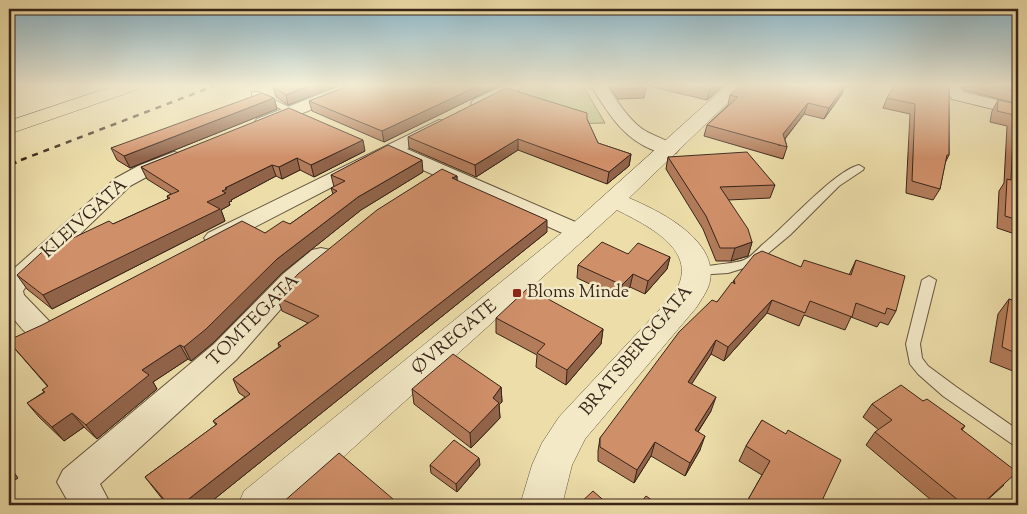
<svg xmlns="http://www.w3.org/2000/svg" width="1027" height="514" font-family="'Sorts Mill Goudy',serif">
	<rect width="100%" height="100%" fill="#ecdda9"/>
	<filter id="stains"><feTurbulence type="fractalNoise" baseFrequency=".004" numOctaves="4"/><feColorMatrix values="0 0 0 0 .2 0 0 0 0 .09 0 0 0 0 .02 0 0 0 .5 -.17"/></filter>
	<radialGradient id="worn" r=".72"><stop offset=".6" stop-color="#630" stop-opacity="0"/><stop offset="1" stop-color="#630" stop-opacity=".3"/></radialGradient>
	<path fill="#bdbf84" stroke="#7a724f" d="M524 86H583L605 123 561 124 502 97Z"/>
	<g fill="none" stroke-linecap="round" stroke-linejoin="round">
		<defs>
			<path id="service" d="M252 92H258L297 111 290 113 252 96Z
				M859 165 864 168 863 170 839 186 790 235 754 265 728 273 696 275 690 271C694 265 732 265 744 260 751 257 757 250 762 245 785 227 834 171 859 165Z
				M929 276 936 280 920 344 922 358 928 366 955 386 1018 430V447L1012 444 943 396 918 374 910 364 906 344 922 280Z"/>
			<path id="minor" d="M341 86H363L361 89 269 127 263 128 257 127 254 123 257 119Z
				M502 86H522L520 89 485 108H473L471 104 473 100Z
				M591 86H607C617 101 627 117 641 128 651 136 673 141 679 149L676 153C667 155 661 153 653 150 622 138 608 112 591 86Z
				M943 86H959L964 92 1018 105V115L952 99Z
				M439 120 445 121 448 125 445 129 407 149 587 227 591 232 587 237 579 239 571 237 392 156 224 243 216 245 208 243 204 238 208 233Z
				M174 152 181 154 184 158 181 162 152 174 130 186 27 285 23 291 24 295 51 323 55 330 51 337C29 344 22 328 9 313V273L116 178 138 166Z
				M321 248 330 250 333 256 330 262 301 286 236 360 100 484 111 505H70L57 482 63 470 214 344 283 274 312 250Z"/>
			<path id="tertiary" d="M726 86H745L629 198C660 211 718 240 710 281 708 291 701 300 696 308L585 439 572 465 562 505H520L532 465 542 443 559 417 674 294C702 251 648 226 617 210L290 505H238L244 491 570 226Z"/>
			<path id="primary" d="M114 86H139L136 90 9 134V121Z"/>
		</defs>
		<use href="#service" stroke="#65533e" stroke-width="2"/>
		<use href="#minor" stroke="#65533e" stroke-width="2"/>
		<use href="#tertiary" stroke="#65533e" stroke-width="1"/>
		<use href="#primary" stroke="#38251a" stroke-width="1"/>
		<use href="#service" fill="#f3e9c7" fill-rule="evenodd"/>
		<use href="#minor" fill="#f3e9c7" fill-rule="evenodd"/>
		<use href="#tertiary" fill="#f3e9c7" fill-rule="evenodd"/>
		<use href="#primary" fill="#ecdda9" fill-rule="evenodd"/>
		<path stroke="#38251a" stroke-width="2.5" stroke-dasharray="6 6" stroke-linecap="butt" d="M21 160 214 86"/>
		<path stroke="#38251a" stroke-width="3" stroke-dasharray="8 8" stroke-linecap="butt" d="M9 165 24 159"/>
	</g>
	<path fill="#b27b5a" stroke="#38251a" d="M276 86H336L288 105 276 97 273 87Z
		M348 86H498L384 142 312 111 309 101Z
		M609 86H644L646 88 644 98 618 99Z
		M648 86H723L707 100Z
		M949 86V155L945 163 940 189 933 200 906 193 910 114 883 108 887 98Z
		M961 86H1018V104L965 90Z
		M842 94 824 119 804 114 785 139 787 147 783 159 704 136 707 125 728 105 730 95Z
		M274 98 277 109 130 168 117 160 111 148Z
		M998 100 1018 104V235L997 228 999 191 1004 183 1007 126 990 122 992 111Z
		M587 119 598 143 631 154 629 166 607 184 518 150 476 177 409 148 408 137Z
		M365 151 314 177 300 170 282 179 276 176 231 200 232 201 229 202 230 205 221 210 225 221 52 309 27 289 17 275 113 224 168 199 167 196 171 194 147 179 141 167Z
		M668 157 775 185 770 198 728 200 752 242 748 256 731 261H716L703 229 666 169Z
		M423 172 361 210 282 273 213 343 191 361 188 359 153 382 157 389 97 439 84 427 64 441 39 417 27 403 44 392 42 390 48 387 9 342 265 233 290 224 333 194 331 188 334 187 331 175Z
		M457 176V181L547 232 207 505H167L145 477 216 425 213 421 245 397 239 393 233 379 279 347 278 343 308 323 282 311 277 297Z
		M628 254 670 257 667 269 645 294 630 287 620 298 577 278 578 265Z
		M856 260 896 311 888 325 880 322 877 327 851 317 845 330 804 315 799 326 767 313 724 361 711 354 691 384 711 411 698 432 700 450 685 476 651 456 634 483 598 461V451L600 438 717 302 733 283 734 280 801 267 849 275Z
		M1009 299 1018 302V373L990 362 998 314Z
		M496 318 603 329 601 344 566 385 536 367 537 355 496 333Z
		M501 387 502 402 499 405 500 418 471 448 414 404 412 389Z
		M923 401 965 426 962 430 1004 485 982 505H937L866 445 875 432 879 430 863 417 872 404Z
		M762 420 820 505H745L762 475 739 461 746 446Z
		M430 465H480L457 492 431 473Z"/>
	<path fill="#91644a" stroke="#38251a" d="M309 86H336L288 105 286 95Z
		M478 86H498L384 142 382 131Z
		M714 86H723L707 100 709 90Z
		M845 86 842 94 824 119 829 108Z
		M274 98 277 109 130 168 124 156Z
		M808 103 804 114 779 146 783 134Z
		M518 139V150L476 177 475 165Z
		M363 140 365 151 314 177 311 165Z
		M631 154 629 166 607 184 609 172Z
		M297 158 300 170 282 179 279 167Z
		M422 160 423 172 361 210 282 273 213 343 191 361 184 347 277 259 358 197Z
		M272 165 276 176 231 200 232 201 229 202 230 205 221 210 225 221 52 309 43 295 222 191 225 188Z
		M457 176V188L452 178Z
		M547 220V232L207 505H181Z
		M752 242 748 256 731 261 735 248Z
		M670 257 667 269 645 294 648 281Z
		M633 274 630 287 620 298 622 285Z
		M772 300 767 313 724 361 728 347Z
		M603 329 601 344 566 385 567 370Z
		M716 340 711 354 684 396 688 382Z
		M180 345 188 359 153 382 157 389 97 439 86 425 142 370Z
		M501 387 502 402 499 405 500 418 471 448 470 433 493 398Z
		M716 397 711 411 690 444 695 430Z
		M72 413 84 427 64 441 52 427Z
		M705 436 700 450 685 476 690 463Z
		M655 442 651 456 634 483 637 470Z
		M479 458 480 465 457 492 456 484Z
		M9 465 18 478 9 484Z
		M9 494 17 505H9Z"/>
	<path fill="#cf8f69" stroke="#38251a" d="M276 86H309L286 95 273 87Z
		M348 86H478L382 131 309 101Z
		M617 86H644L646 88 619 89Z
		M692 86H714L709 90Z
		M740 86H845L829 108 808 103 783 134 787 147 707 125 738 97 730 95Z
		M894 86H949V155H947L940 189 912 181 915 104 887 98Z
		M994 86H1018V92Z
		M506 88 587 113V119L598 143 631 154 609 172 518 139 475 165 408 137Z
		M262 93 274 98 124 156 111 148Z
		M998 100 1018 104V220L1005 216 1007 179 1011 180 1014 115 997 111Z
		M289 108 363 140 311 165 297 158 279 167 272 165 225 188 227 189 222 191 226 193 207 202 220 209 43 295 17 275 41 253 109 221 113 224 170 198 167 196 179 191 141 167Z
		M388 145 422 160 358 197 277 259 206 329 184 347 180 345 142 370 149 375 86 425 72 413 52 427 27 403 45 392 42 390 48 386 9 342V340L42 325 242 221 265 233 283 221 290 224 337 191 331 188 345 181 331 175Z
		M747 152 775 185 720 187 748 229 752 242 735 248H720L706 216 668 157Z
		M442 169 457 176 452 178 547 220 181 505H169L145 477 217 424 213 421 250 394 233 379 281 346 278 343 319 316 277 297 298 274 377 210Z
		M602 242 628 254 638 243 670 257 648 281 633 274 622 285 578 265Z
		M762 251 801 267 804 260 851 275 856 260 905 276 896 311 887 308 885 314 856 303 852 317 810 301 805 313 772 300 728 347 716 340 688 382 716 397 695 430 705 436 690 463 655 442 637 470 600 447V438L679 332 712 300 717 302 732 282 735 284 734 280 754 255Z
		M528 288 603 329 567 370 537 353 545 344 496 318Z
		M1009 299 1018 302V354L1002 347Z
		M453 354 501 387 493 398 499 403 470 433 412 389Z
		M901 385 923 401 927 399 965 426 961 429 1017 472 981 505H964L875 432 892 420 872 404Z
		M762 420 786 434 788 430 841 460 820 505H745L770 461 746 446Z
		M454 440 479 458 456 484 430 465Z
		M339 453 400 505H285L282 503Z
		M593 491 609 505H578Z
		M646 496 659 505H639Z
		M689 499 697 505H685Z"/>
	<linearGradient id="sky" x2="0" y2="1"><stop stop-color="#88b7cd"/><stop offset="0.54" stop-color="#f6f0d8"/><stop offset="1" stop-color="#f6f0d8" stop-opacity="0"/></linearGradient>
	<rect width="1027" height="158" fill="url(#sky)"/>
	<rect fill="#8f2418" stroke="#f3e9c7" stroke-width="2" x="512" y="288" width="10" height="10" rx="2.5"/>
	<g text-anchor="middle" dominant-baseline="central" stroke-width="5" stroke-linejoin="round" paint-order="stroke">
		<g font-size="18" fill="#38251a" stroke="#f3e9c7">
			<text transform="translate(85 219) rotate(-42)">KLEIVGATA</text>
			<text transform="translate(254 321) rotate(-45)">TOMTEGATA</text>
			<text transform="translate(455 338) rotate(-40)">ØVREGATE</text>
			<text transform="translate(637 351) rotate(-50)">BRATSBERGGATA</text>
		</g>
		<g font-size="18" fill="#38251a" stroke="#f3e9c7" text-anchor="start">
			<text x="527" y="293">Bloms Minde</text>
		</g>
	</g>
	<rect width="1027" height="514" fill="none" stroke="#ecdda9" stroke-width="30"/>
	<rect x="10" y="10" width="1007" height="494" fill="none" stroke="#38251a" stroke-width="2.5"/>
	<rect x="15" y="15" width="997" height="484" fill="none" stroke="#38251a"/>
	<rect width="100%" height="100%" filter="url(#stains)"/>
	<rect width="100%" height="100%" fill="url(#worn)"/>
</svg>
